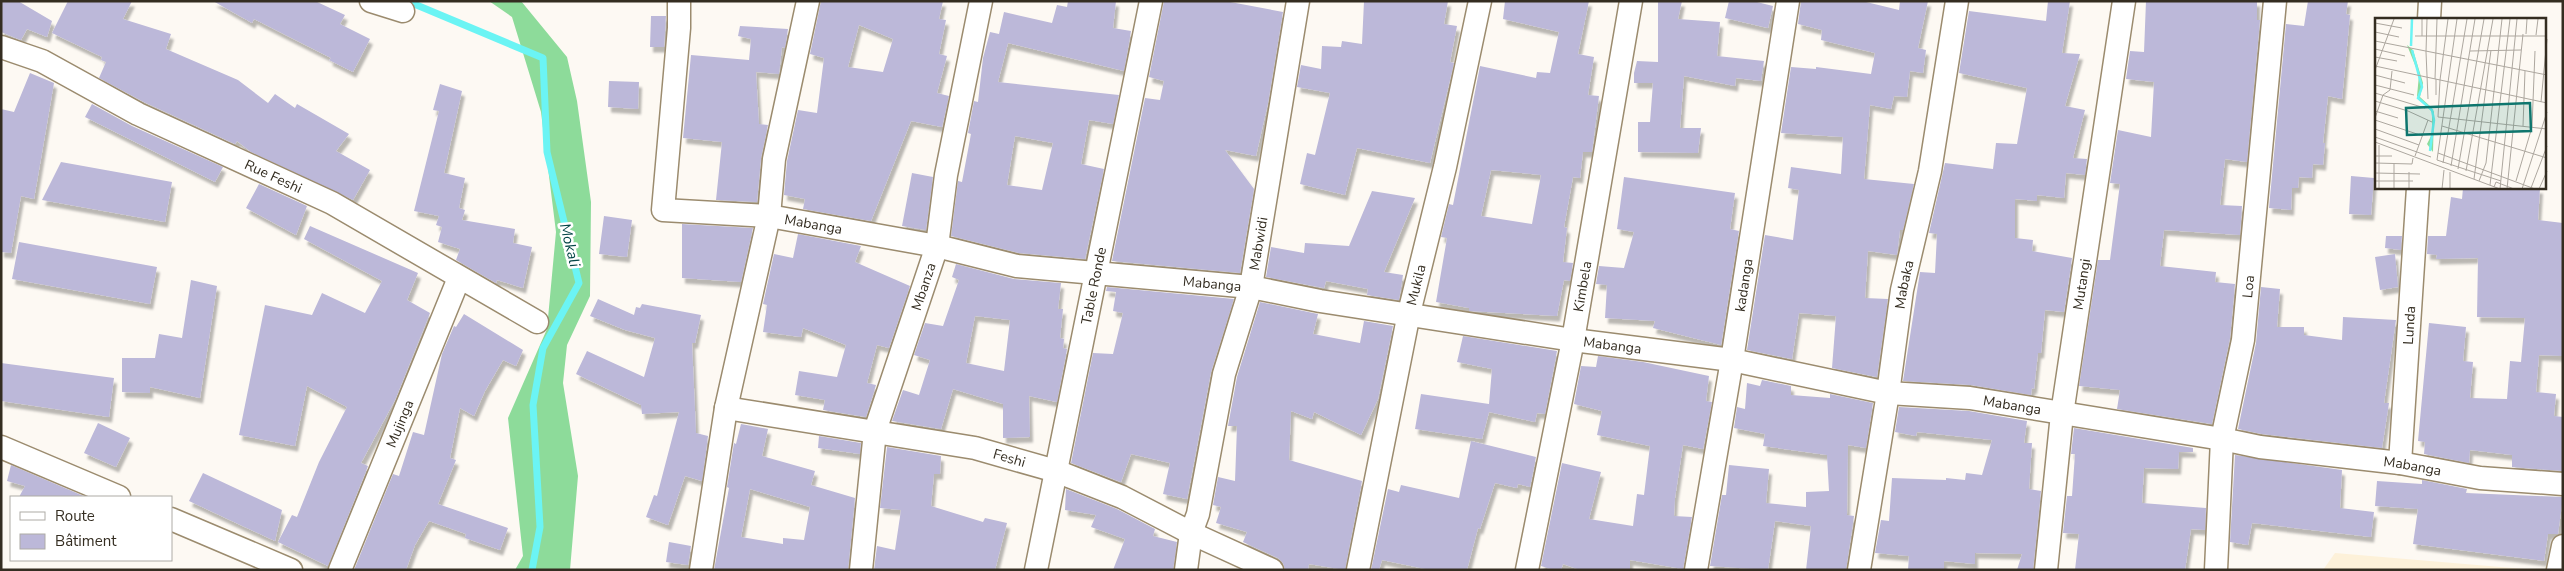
<svg xmlns="http://www.w3.org/2000/svg" width="2564" height="571" font-family="'Nunito Sans',sans-serif">
	<defs>
		<filter id="shadow"><feDropShadow dx="3" dy="5.5" stdDeviation="1" flood-color="#0004"/></filter>
	</defs>
	<rect width="100%" height="100%" fill="#fdf9f3"/>
	<path fill="#fdf1d9" d="M2335 553 2536 570H2323Z"/>
	<path fill="#8ddb9a" d="M489 1H521L567 57 577 101 591 202 590 296 567 345 563 383 578 476 570 570H515L523 556 508 418 547 329 556 232 541 112 512 17Z"/>
	<g fill="none" stroke-linecap="round" stroke-linejoin="round">
		<path stroke="#6bf4f4" stroke-width="7" d="M407 1 543 58 547 152 579 283 543 348 533 405 540 527 532 570"/>
	</g>
	<path fill="#bcb8d9" fill-rule="evenodd" filter="url(#shadow)" d="M1 1H18L52 21 47 37 27 29 21 40 1 32Z
		M68 1H132L123 19 171 34 166 49 238 80 268 103 275 94 295 108 297 104 349 134 336 151 370 170 353 200 251 152 237 141 235 144 144 102 99 78 106 62 101 60 102 57 52 33Z
		M213 1H315L345 15 340 24 370 39 353 72 329 60 331 58 254 19 252 23Z
		M821 1H943L939 19 946 20 939 54 947 56 937 93 949 96 942 127 911 121 871 221 803 209 805 199 784 195 787 161 798 110 817 113 824 58 810 54ZM859 25 893 39 883 72 848 67Z
		M1068 1H1116L1113 28 1131 31 1124 71 1008 43 998 82 1119 95 1113 124 1089 120 1081 164 1104 169 1085 259 1019 253 951 236 958 181 962 182 971 134 968 133 974 101 978 102 983 58 990 32 999 34 1004 12 1052 23 1057 5 1067 7ZM1015 136 1053 143 1042 190 1007 185Z
		M1164 1H1225L1283 12 1268 103 1256 156 1225 150 1254 189 1240 273 1112 261 1145 98 1160 100 1164 81 1149 77Z
		M1364 1H1448L1444 24 1457 26 1450 62 1454 63 1430 163 1357 148 1345 195 1300 184 1307 153 1315 155 1330 93 1297 87 1301 65 1321 69 1322 46 1341 47 1342 41 1362 44Z
		M1505 1H1589L1578 54 1594 57 1588 95 1599 96 1592 152H1583L1580 178 1573 177 1564 227 1567 228 1563 262 1573 263 1570 281 1564 280 1557 316 1469 311V308L1436 302 1447 238 1441 237 1449 204 1453 205 1480 66 1536 78 1537 72 1550 73 1559 32 1503 19ZM1491 170 1541 175 1532 224 1481 216Z
		M1658 1H1682L1678 19 1720 22 1717 56 1764 61 1761 81 1736 78 1735 86 1684 76 1680 128H1701L1698 153 1638 152V122H1650L1653 83H1634V73L1637 61 1658 62Z
		M1729 1H1753L1773 6 1768 28 1725 18Z
		M1801 1H1862L1899 10 1900 1H1928L1918 48 1926 50 1923 73 1910 71 1907 97 1894 96 1891 109 1870 105 1864 179 1914 184 1903 230H1900L1897 255 1868 251 1865 298 1888 299 1877 377 1832 368 1836 316 1799 313 1792 359 1747 350 1765 235 1793 240 1799 190 1788 188 1791 167 1841 174 1843 137 1781 133 1791 67 1816 69V67L1871 74 1875 53 1821 40 1822 30 1798 24Z
		M2048 1H2070L2062 53 2080 54 2065 106 2085 110 2073 158 2087 159 2085 175 2066 173 2064 198 2037 195V201L2015 199V238L2033 240 2032 251 2072 258 2064 312 2045 310 2041 353H2038L2034 389 2032 388 2031 395 1971 385 1903 381 1920 272 1935 273 1937 234 1929 233 1945 163 1993 169 1996 143 2017 144 2027 88 1959 73 1969 11 2046 21Z
		M2146 1H2257V20H2260L2247 162 2225 159 2220 205 2242 206 2240 235 2164 230 2160 266 2216 272 2215 282 2235 284 2230 338 2212 424 2117 409 2120 390 2079 386 2098 260H2110L2120 184 2110 183 2118 130 2151 137 2154 82 2126 79 2130 51 2144 52Z
		M2308 1H2348L2346 14 2350 15 2342 99 2328 96 2323 143H2325L2323 165 2313 164 2312 178 2299 177 2298 188H2292L2291 210 2269 208 2286 24 2304 26Z
		M651 16H666L664 47H650Z
		M740 26 788 29 785 48 782 47 779 74 756 72 759 124 768 125 761 158 757 202 716 200 722 142 683 138 691 55 749 60 751 39 738 36Z
		M30 73 54 83 34 199 21 196 11 253 1 252V109L14 112Z
		M609 81 639 82 638 109 608 107Z
		M440 84 462 91 444 173 465 178 459 208 465 210 462 220 515 229 513 243 532 247 523 288 497 280 496 283 456 260 460 249 438 242 442 227 436 225 439 216 414 211 439 111 433 110Z
		M92 104 132 126 223 167 215 182 85 117Z
		M61 162 172 182 165 222 42 200Z
		M912 173 933 177 926 230 902 226Z
		M2351 176 2374 178 2371 215 2349 214Z
		M1624 177 1735 193 1730 229 1739 231 1721 345 1653 328 1655 321 1605 318 1607 285 1596 284 1599 266 1624 268 1634 232 1617 229Z
		M259 184 307 206 296 235 246 208Z
		M2463 188H2540L2538 220 2563 223V356L2539 355 2536 392 2556 394 2554 416 2563 417V471L2512 467V455L2470 450 2469 463 2424 454 2425 442 2418 441 2429 323 2466 327 2463 361 2473 362 2470 398 2507 399 2510 361 2521 362 2525 318 2477 317 2478 258 2436 259 2437 255 2427 254 2428 236H2446L2451 197 2462 199Z
		M1372 191 1415 198 1384 272 1403 275 1399 300 1367 295 1368 289 1326 281 1324 288 1266 277 1271 247 1304 253 1305 243 1349 246Z
		M604 216 632 220 627 257 599 254Z
		M682 224 753 228 741 282 682 278Z
		M310 226 418 273 407 300 430 313 395 400 361 463 368 466 328 566 278 542 292 515 297 517 319 462 347 407 307 386 295 446 239 435 265 305 312 315 322 293 365 313 382 281 304 239Z
		M798 234 861 246 855 262 910 286 889 348 877 345 867 383 876 385 866 417 823 410 825 400 795 395 799 371 837 377 846 345 803 328 801 337 763 332 767 305 763 304 774 254 793 258Z
		M2386 236H2402L2401 250 2385 248Z
		M19 242 157 267 150 304 12 279Z
		M2395 254 2398 287 2380 290 2375 257Z
		M956 264 1014 279 1061 283 1058 309H1063L1060 338 1064 339 1063 348 1067 349 1057 402 1029 396 1030 437 1003 438V404L953 389 941 429 892 421 903 390 919 395 930 360 914 355 925 323 943 326 959 280 952 277ZM975 316 1010 320 1004 371 966 363Z
		M191 280 217 286 200 398 150 387V393L122 392V358H155L159 334 182 338Z
		M1107 287 1234 299 1211 372 1187 499 1163 494 1170 463 1131 454 1121 482 1071 463 1093 353 1113 354 1123 313 1113 311 1116 292 1106 291Z
		M2261 287 2280 289 2277 327H2304V335L2342 340 2343 317 2396 320 2384 403H2389L2382 448 2262 434 2238 429 2256 343Z
		M598 299 634 315 636 307 640 308 642 304 701 315 695 343H692L696 433 708 436 702 481 685 476 668 525 646 517 654 495 657 496 679 412 642 414 641 405 576 374 587 351 644 377 655 338 625 330 590 316Z
		M1260 302 1318 314 1313 334 1360 343 1364 321 1393 326 1378 399 1361 435 1314 412 1312 419 1291 411 1289 460 1362 481 1345 570 1309 564 1308 570H1285L1283 563 1278 558 1243 542 1247 532 1216 523 1221 507 1213 505 1218 477 1235 481 1237 426H1228L1237 377Z
		M464 314 523 350 516 366 503 360 485 391 474 416 460 408 450 458 456 460 438 504 508 528 500 550 465 538 466 534 429 521 415 545 406 570H354L393 474 399 476 413 432 424 435 442 354 454 326 456 327Z
		M1463 336 1557 351 1545 414 1537 413 1535 422 1489 412 1482 439 1415 429 1421 394 1489 404 1492 369 1457 362Z
		M1598 356 1643 362 1709 376 1706 401 1712 402 1703 449 1683 445 1675 498 1674 516 1692 517 1683 569 1630 560V570H1580L1563 564 1561 570H1554L1541 566 1562 463 1601 472 1589 519 1633 526 1637 494 1644 495 1650 446 1597 435 1602 411 1574 404 1581 366 1596 367Z
		M1 363 114 378 109 417 1 401Z
		M1762 380 1791 386V395L1830 398V394L1873 403 1866 448 1848 445 1847 515 1854 516 1846 570H1806L1811 526 1775 521 1768 570 1710 566 1722 495H1726L1729 465 1769 469 1766 503 1806 507V492L1829 491 1827 455 1763 446 1765 434 1734 428 1737 407 1745 409 1747 383 1760 386Z
		M1899 407 1969 411 2027 421 2024 443H2032L2029 489 2041 491 2033 570H2017L2022 554 1975 553V564L1944 561V570H1908L1909 556 1875 553 1881 520 1889 521 1892 478 1946 480V478L1965 480 1966 473 1982 475 1992 440 1917 432 1916 436 1895 432Z
		M98 423 130 438 116 467 84 453Z
		M741 424 768 429 762 456 815 471 811 485 855 498 848 570H714L729 488 727 487 734 443 736 444ZM750 489 810 507 804 540 783 538V544L741 537Z
		M2074 428 2193 448V452H2179L2178 469 2144 468 2142 503 2206 508 2205 530 2191 529 2185 570H2075L2079 534 2063 533 2067 496H2072L2075 454H2071Z
		M819 436 861 443 860 454 818 448Z
		M1471 441 1536 457 1530 487 1518 484 1517 488 1495 483 1480 529 1478 528 1467 570H1430L1382 560 1379 570H1371L1388 489 1399 492 1401 485 1459 498Z
		M887 447 941 456 940 474H934L931 506 983 522 985 518 1007 523 995 570H874L877 546 895 550 901 510 880 508Z
		M2235 455 2342 470 2340 508 2374 512 2371 537 2252 523 2248 545 2230 542Z
		M11 465 86 497H19L25 486 7 481Z
		M203 473 282 510 275 541 189 501Z
		M2422 480 2467 489 2466 493 2563 497 2558 534H2548L2544 561 2413 544 2418 509 2375 506 2377 481 2422 484Z
		M1066 489 1117 509 1155 529 1153 536 1177 542 1173 570H1113L1125 539 1091 527 1096 515 1065 510Z
		M669 542 691 546 688 565 666 562Z"/>
	<g fill="none" stroke-linecap="round" stroke-linejoin="round">
		<defs>
			<g id="minor">
				<path d="M371 1 403 11"/>
				<path id="s1" d="M679 1V28L663 210 769 216 937 246 1017 266 1251 287 1320 301 1573 340 1732 360 1888 393 1970 398 2222 439 2260 447 2400 463 2480 478 2563 484"/>
				<path d="M2429 19 2430 1"/>
				<path id="s2" d="M1 47 42 61 138 114 332 203 537 322"/>
				<path id="s3" d="M726 408 975 448 1056 471 1122 497 1191 533 1272 570"/>
				<path d="M1 447 119 497"/>
				<path id="s4" d="M2400 463 2418 188"/>
				<path d="M171 519 291 570"/>
				<path id="s5" d="M340 570 459 278"/>
				<path d="M701 570 726 408 769 216 774 159 808 1"/>
				<path id="s6" d="M861 570 875 431 937 246 946 175 981 1"/>
				<path id="s7" d="M1036 570 1151 1"/>
				<path id="s8" d="M1186 570 1191 533 1198 514 1224 374 1251 287 1298 1"/>
				<path id="s9" d="M1358 570 1409 313 1445 167 1480 1"/>
				<path id="s10" d="M1527 570 1573 340 1631 1"/>
				<path id="s11" d="M1696 570 1732 360 1788 1"/>
				<path id="s12" d="M1859 570 1888 393 1902 290 1930 171 1957 1"/>
				<path id="s13" d="M2046 570 2062 414 2124 1"/>
				<path id="s14" d="M2216 570 2222 439 2243 340 2275 1"/>
				<path d="M2558 570 2563 546"/>
			</g>
		</defs>
		<use href="#minor" stroke="#9b8b6e" stroke-width="25"/>
		<use href="#minor" stroke="#fff" stroke-width="22"/>
	</g>
	<g text-anchor="middle" dominant-baseline="central" stroke-width="5" stroke-linejoin="round" paint-order="stroke">
		<g font-size="14" fill="#342d21" stroke="#fff">
			<text stroke="none"><textPath href="#s2" startOffset="302">Rue Feshi</textPath></text>
			<text stroke="none"><textPath href="#s1" startOffset="361">Mabanga</textPath></text>
			<text stroke="none"><textPath href="#s8" startOffset="335">Mabwidi</textPath></text>
			<text stroke="none"><textPath href="#s1" startOffset="765">Mabanga</textPath></text>
			<text stroke="none"><textPath href="#s7" startOffset="290">Table Ronde</textPath></text>
			<text stroke="none"><textPath href="#s9" startOffset="291">Mukila</textPath></text>
			<text stroke="none"><textPath href="#s12" startOffset="289">Mabaka</textPath></text>
			<text stroke="none"><textPath href="#s13" startOffset="288">Mutangi</textPath></text>
			<text stroke="none"><textPath href="#s10" startOffset="289">Kimbela</textPath></text>
			<text stroke="none"><textPath href="#s11" startOffset="289">kadanga</textPath></text>
			<text stroke="none"><textPath href="#s14" startOffset="286">Loa</textPath></text>
			<text stroke="none"><textPath href="#s6" startOffset="292">Mbanza</textPath></text>
			<text stroke="none"><textPath href="#s4" startOffset="138">Lunda</textPath></text>
			<text stroke="none"><textPath href="#s1" startOffset="1170">Mabanga</textPath></text>
			<text stroke="none"><textPath href="#s1" startOffset="1575">Mabanga</textPath></text>
			<text stroke="none"><textPath href="#s5" startOffset="158">Mujinga</textPath></text>
			<text stroke="none"><textPath href="#s3" startOffset="288">Feshi</textPath></text>
			<text stroke="none"><textPath href="#s1" startOffset="1980">Mabanga</textPath></text>
		</g>
		<g font-size="15" font-style="italic" fill="#044647" stroke="#fff">
			<text transform="translate(570 245) rotate(76)">Mokali</text>
		</g>
	</g>
	<g transform="translate(2375 18)">
		<rect width="171" height="171" fill="#fdf9f3"/>
		<path d="M32 27 38 32 48 65 45 79 56 89 59 94 58 134 52 126 57 116V94L42 78 44 57Z" fill="#8ddb9a"/>
		<path fill="none" stroke="#6bf4f4" stroke-width="2.5" d="M36 28 37 1M37 32 47 69 43 80 57 92 59 102 55 133"/>
		<path fill="none" stroke="#ada79f" stroke-width="1" d="M82 1 62 142 126 163M0 5 27 10M0 14 24 19M151 16 152 1M161 17 163 1M40 18H172M47 18V1M0 23 172 57M0 31 30 38M95 33 146 32M51 34 53 81M51 34 52 1M0 39 22 43M0 48 172 85M0 52 19 1M0 57 30 65M60 61 62 1M61 61V77M65 62 63 99 172 111M65 62 73 1M0 67 39 77M0 75 50 90M0 83 33 93 57 104M166 84 172 21M0 93 23 100M0 100 8 77 15 72 17 53M0 102 48 118M67 108 172 140M148 108 150 53M0 111 44 127M0 119 56 139M0 124 125 171M63 135 160 171M0 138H17M40 138 53 102M0 145 37 146 38 140M19 145V171M68 145 92 1M76 148 100 1M83 151 109 1M91 153 118 1M34 154V171M0 155 45 156M99 161 116 32M0 163H38M104 163 111 145 127 1M141 163 157 109 160 33M115 167 135 1M119 169 121 164 139 171M156 170 172 128M4 171V127M67 171 69 152M75 171V154M125 171 142 1M132 171 148 16M147 171 172 94M164 171 172 153"/>
		<path fill="#0f766e" fill-opacity="0.15" stroke="#0f766e" stroke-width="2.5" d="M155 85 156 113 32 117 31 90Z"/>
		<rect width="171" height="171" fill="none" stroke="#342d21" stroke-width="2.5"/>
	</g>
	<rect width="2564" height="571" fill="none" stroke="#342d21" stroke-width="5"/>
	<rect x="10" y="496" width="162" height="65" fill="#ffffff" stroke="#aeaba6"/>
	<rect x="20" y="512" width="25" height="8" fill="#ffffff" stroke="#aeaba6"/>
	<text x="55" y="521" font-size="15" fill="#342d21">Route</text>
	<rect x="20" y="534" width="25" height="15" fill="#bcb8d9" stroke="#aeaba6"/>
	<text x="55" y="546" font-size="15" fill="#342d21">Bâtiment</text>
</svg>
